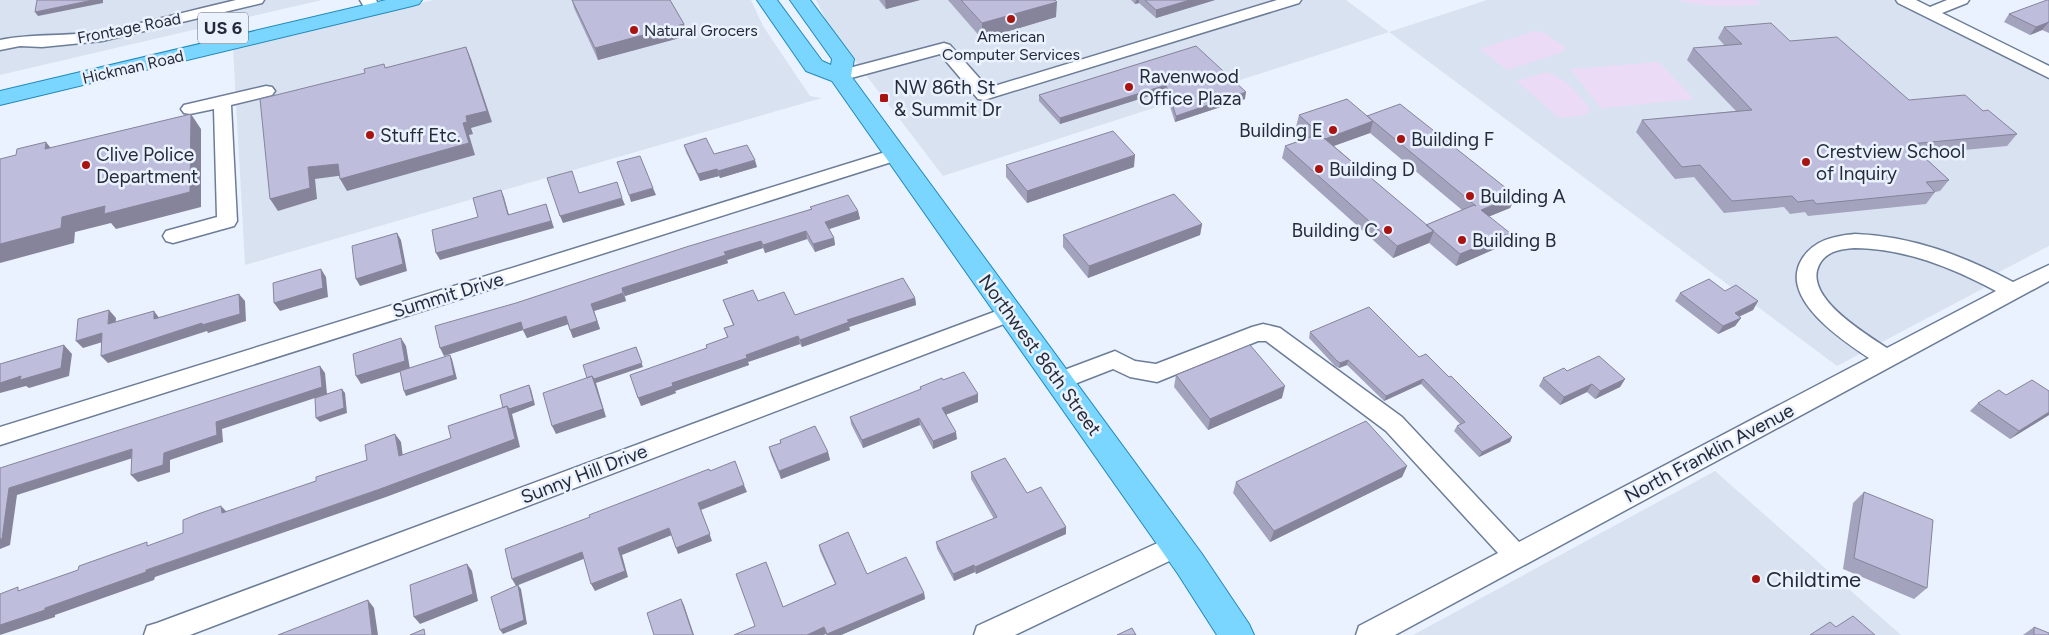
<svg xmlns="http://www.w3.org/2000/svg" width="2049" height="635" font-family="Figtree,sans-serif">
	<rect width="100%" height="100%" fill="#ebf2ff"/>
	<path fill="#d9e2f1" d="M0 0H322L0 75Z
		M433 0H751L763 26 810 96 822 98 245 265 233 48Z
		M816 0H1346L1389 32 1487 0H1893L2049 79V246L1980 282 1984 288 1837 366 1389 32 943 176 830 28Z
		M1715 471 1901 635H1413Z"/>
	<path fill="#ebdbf6" d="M1678 0H1756L1762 4C1734 7 1705 8 1678 0Z
		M1534 31 1543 32 1565 47V51L1507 70 1480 49Z
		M1659 62 1694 99 1601 108 1570 69Z
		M1546 72C1567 79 1576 92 1590 108L1589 113 1580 116 1559 118 1517 81Z"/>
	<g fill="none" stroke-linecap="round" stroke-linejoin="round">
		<defs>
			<path id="minor" d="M236 0H264L262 3 102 41 42 47 20 46 0 50V40C33 33 68 37 102 31 147 23 192 10 236 0Z
				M360 0H376L381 9 379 12H367Z
				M1277 0H1301L1299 3 984 100 978 99 940 54 840 81 834 80 832 76 834 72 944 43 950 45 988 88Z
				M1896 0H1916L1930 7 1947 0H1969L1967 3 1942 13 2049 66V78L1898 3Z
				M266 86 272 87 275 91 272 95 231 105 237 221 234 226 173 243 166 241 163 236 166 231 217 217 214 109 190 114 184 113 181 109 184 105Z
				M895 149 901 151 904 155 901 159 0 445V427Z
				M1855 234C1912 236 1964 256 2013 282L2049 265V281L1395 635H1356L1359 626 1498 553 1386 431 1266 341H1258L1157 382 1130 377 1113 369 1059 390 1051 387 1048 381 1051 375 1115 351 1135 361 1156 364 1252 327 1263 324 1280 328 1402 417 1519 542 1869 358C1842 340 1778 298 1802 259 1814 240 1834 236 1855 234ZM1855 248C1906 249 1951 267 1996 291L1887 348C1866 334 1803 297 1819 265 1826 251 1841 249 1855 248Z
				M1010 306 1017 309 1021 314 1017 319 190 635H144L147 626 157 623Z
				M1177 534 1186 537 1190 545 1186 553 1015 635H974L977 626Z"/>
			<path id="major" d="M386 0H422L419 4 412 6 0 105V91Z
				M757 0H777L822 61 831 65 832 59 790 0H810L854 59 851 76 1202 554 1249 624 1254 635H1217L1178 574 832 81 806 71Z"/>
		</defs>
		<use href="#minor" stroke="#6c7d98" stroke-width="3"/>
		<use href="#major" stroke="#2289b9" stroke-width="2"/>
		<use href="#minor" fill="#fff" fill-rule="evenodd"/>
		<use href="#major" fill="#7ad6ff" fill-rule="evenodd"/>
	</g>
	<path fill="#a3a3bd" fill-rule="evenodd" d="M572 0H670L684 24 687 36 598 60 574 8Z
		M879 0H920L886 9Z
		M948 0H1055L1056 17 982 39Z
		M1131 0H1215L1156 18 1139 3 1135 4Z
		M2049 0V33L2042 30 2030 35 2004 22 2009 14Z
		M1724 27 1790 41 1909 100 1983 111 2017 134 2007 146 1921 154 1949 180 1940 191 1935 192 1926 204 1808 216 1805 212 1790 214 1784 207 1724 213 1694 177 1675 179 1636 132 1642 120 1736 111 1687 60 1693 48 1725 46 1718 38Z
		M1196 46 1245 99 1175 122 1165 91 1060 124 1039 101V95Z
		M1299 115 1367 116 1516 196 1510 208 1489 216 1504 245 1456 266 1429 243 1393 258 1282 158 1285 146 1308 138 1296 127ZM1370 133 1462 210 1426 225 1334 146Z
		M684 145 714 154 757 167 720 178 719 176 700 181 686 152Z
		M1006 165 1134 167 1027 203 1006 177Z
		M810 207 858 211 860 219 829 229 834 238 835 245 815 252 807 239 765 253 763 248 727 260 728 263 625 296 626 301 594 311 600 329 573 338 568 324 527 338 523 330 444 356 516 303 811 209Z
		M1202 224 1200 235 1088 278 1063 247V235Z
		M1725 291 1758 301 1753 310 1739 317 1741 318 1735 326 1718 334 1675 301 1680 293Z
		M915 298 916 305 849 327 850 330 802 347 800 344 748 362 749 365 675 391 676 393 641 406 707 348 727 337 724 328 733 325 726 308 723 300 758 301 795 315Z
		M1310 332 1419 357 1449 377 1512 437 1510 442 1479 457 1454 431 1457 426 1460 424 1421 384 1384 401 1347 365 1339 368 1335 366 1309 338Z
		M1567 371 1625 379 1620 387 1595 399 1587 392 1560 405 1539 386 1543 378Z
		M1176 375 1282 398 1208 430 1174 387Z
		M943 380 978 402 946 414 957 439 933 449 920 425 863 448 851 424 850 417 920 390V387Z
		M2006 395 2049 415 2010 439 1970 411 1978 403Z
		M780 440 828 452 830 460 781 479 771 455 769 447 780 443Z
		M1407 466 1402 477 1270 542 1233 493 1236 482Z
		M971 472 1027 493 1066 527V534L976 574 975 572 954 581 937 549 936 542 994 519 971 479Z
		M1864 492 1927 588 1914 599 1843 569 1853 503Z
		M819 545 867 574 924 593 925 599 841 635H826V634L823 635H734L755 626 783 607 835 584 820 551Z
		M2034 627 2049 635H2023Z"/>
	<path fill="#85849a" d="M93 0H103V3L38 16 35 12Z
		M885 0H920L886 9Z
		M1136 0H1139V3L1135 4Z
		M1190 0H1215L1156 18V10Z
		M1057 2 1056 17 982 39V23Z
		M2049 22 2042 30 2030 35 2036 27Z
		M684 24 687 36 598 60 595 48Z
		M466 47 471 59 492 122 471 128 473 134 469 135 475 155 347 191 340 179 463 123 466 116Z
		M1166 85 1165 91 1060 124V118Z
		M1246 92 1245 99 1175 122 1176 116Z
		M191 114 201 129V207L116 229 111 223 75 232 74 243 0 263V244L62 217Z
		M1373 121 1370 133 1322 150 1325 139Z
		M46 142 58 157 45 149Z
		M1135 155 1134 167 1027 203V191Z
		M755 160 757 167 720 178 718 171Z
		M338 164 345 175 315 179 317 199 278 211 270 199 308 167Z
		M717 169 719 176 700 181 698 174Z
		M653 188 656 195 631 202 629 195Z
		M501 190 504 197 511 222 508 215Z
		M1516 196 1510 208 1476 222 1481 210Z
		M622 198 625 205 563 223 560 216Z
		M546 204 554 228 440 260 436 253Z
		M858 211 860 219 826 230 825 222Z
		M1202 224 1200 235 1088 278 1089 266Z
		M806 231 807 239 765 253 763 245Z
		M1434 231 1429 243 1393 258 1397 246Z
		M397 233 401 240 407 271 360 286 356 279Z
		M1510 233 1504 245 1456 266 1460 254Z
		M834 238 835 245 815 252 813 244Z
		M761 241 763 248 727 260 728 263 625 296 622 288 724 252Z
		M321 269 326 277 328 297 280 311 274 303Z
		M623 293 626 301 594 311 600 329 573 338 570 330 591 304Z
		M239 294 245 301 246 321 208 333 207 331 108 363 101 356Z
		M915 298 916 305 849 327 850 330 802 347 800 340 847 320Z
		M1758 301 1753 310 1729 321 1735 313Z
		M109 310 116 318 115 332 108 324Z
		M154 311 160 319H154Z
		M566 316 569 324 527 338 523 330 444 356 440 348 521 322Z
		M1741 318 1735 326 1718 334 1723 326Z
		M102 333 109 340 83 348 76 341Z
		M798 336 800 344 748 362 749 365 675 391 676 393 641 406 638 398 672 383 746 355Z
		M401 338 406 346 410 369 361 384 356 376Z
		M64 345 72 354 69 376 29 388 26 386 0 393V383Z
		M636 347 643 367 596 383 606 417 556 434 552 426 588 381Z
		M450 355 452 359 457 379 406 396 404 391Z
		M1348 360 1347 365 1339 368 1340 363Z
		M320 366 325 373 327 394 222 429 223 442 170 460V472L138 482 131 475 164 453 216 422Z
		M1423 379 1421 384 1384 401 1386 396Z
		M1625 379 1620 387 1595 399 1600 391Z
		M1592 384 1587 392 1560 405 1564 397Z
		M529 385 531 389 535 405 512 414 520 447 386 497 155 577 154 580 55 615V617L0 635V625L146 570 380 489 507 406Z
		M1285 386 1282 398 1208 430 1210 419Z
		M342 389 345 393 347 413 320 422 316 418Z
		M978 394V402L943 416 942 408Z
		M2049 412V415L2010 439 2019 431Z
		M919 418 920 425 863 448 862 440Z
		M956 432 957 439 933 449V441Z
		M395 434 401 442 404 464 399 456Z
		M1512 437 1510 442 1479 457 1482 452Z
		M132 449 139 456 17 495 10 545 0 549V539L9 488Z
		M828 452 830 460 781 479 779 471Z
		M1407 466 1402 477 1270 542 1274 531Z
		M744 485 747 492 701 510 712 541 678 554 676 548 698 503Z
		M221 506 229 514 222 513Z
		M1066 527V534L976 574 975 567Z
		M669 528 672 535 622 555 628 577 595 591 591 584 618 548Z
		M582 552 586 558 516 586 512 579Z
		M467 564 472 571 478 601 420 624 414 617Z
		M974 565 975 572 954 581 953 574Z
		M518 585 521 589 527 624 503 634 500 630Z
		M924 593 925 599 841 635H827V634Z
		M681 599 684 605 694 635H693Z
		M368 600 374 608 378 635H372Z
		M824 627 826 634 823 635H807Z"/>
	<path fill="#bebddc" stroke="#85849a" d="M37 0H93L35 12Z
		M572 0H670L684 24 595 48Z
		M961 0H1055L1057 2 982 23Z
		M1145 0H1190L1156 10Z
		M2047 0H2049V22L2036 27 2009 14Z
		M1771 23 1790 41 1837 37 1909 100 1965 95 1983 111 1988 110 2017 134 1910 144 1949 180 1926 182 1935 192 1816 204 1813 200 1798 202 1792 196 1732 201 1700 165 1682 167 1642 120 1752 110 1693 48 1742 44 1724 27Z
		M1196 46 1246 92 1176 116 1166 85 1060 118 1039 95Z
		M466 47 487 111 466 116 467 122 463 123 469 143 340 179 338 164 308 167 310 188 270 199 260 99 365 73 364 69 384 64 385 68Z
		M1347 99 1373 121 1325 139 1299 115Z
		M1400 104 1516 196 1481 210 1510 233 1460 254 1426 225 1474 205 1476 206 1367 116Z
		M191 114 190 192 104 214 105 206 62 217 61 228 0 244V159L16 155 17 149 46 142 45 149Z
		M1113 131 1135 155 1027 191 1006 165Z
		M1319 134 1434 231 1397 246 1285 146Z
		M706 138 714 154 747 145 755 160 718 171 717 169 698 174 684 145Z
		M640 156 653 188 629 195 617 162Z
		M572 171 579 193 617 182 622 198 560 216 547 178Z
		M501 190 508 215 546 204 551 221 436 253 432 230 478 217 473 198Z
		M1174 194 1202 224 1089 266 1063 235Z
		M848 195 858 211 825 222 834 238 813 244 806 231 763 245 761 241 724 252 726 255 622 288 623 293 591 304 597 321 570 330 566 316 523 330 521 322 440 348 435 326 516 303 686 247 812 209 810 207Z
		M397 233 403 264 356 279 352 246Z
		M321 269 323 288 274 303 273 283Z
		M903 278 915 298 847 320 849 322 800 340 798 336 746 355 747 358 672 383 673 386 638 398 630 375 707 348 706 345 728 337 724 328 734 325 723 300 753 290 758 301 784 292 795 315Z
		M1709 279 1725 291 1736 285 1758 301 1735 313 1741 318 1723 326 1680 293Z
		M239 294 240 314 202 325V323L101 356 102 333 76 341 78 319 109 310 108 324 154 311V319Z
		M1369 307 1419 357 1426 354 1449 377 1451 376 1512 437 1482 452 1457 426 1465 422 1423 379 1386 396 1348 360 1340 363 1337 361 1310 332Z
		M401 338 405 361 356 376 353 354Z
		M64 345 61 368 20 380 21 376 0 383V364Z
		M1250 345 1285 386 1210 419 1176 375Z
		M636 347 642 363 594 379 592 376 587 378 583 365Z
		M450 355 454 375 404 391 400 371Z
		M1599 356 1625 379 1600 391 1592 384 1564 397 1543 378 1564 368 1567 371Z
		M320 366 322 387 216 422 217 435 164 453 163 465 131 475 132 449 9 488 2 539H0V468Z
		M964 372 978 394 942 408 956 432 933 441 919 418 862 440 850 417 921 389 920 387 942 378 943 380Z
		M592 376 603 409 552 426 543 393Z
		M2032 380 2049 391V412L2019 431 1978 403 1999 390 2006 395Z
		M529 385 533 401 509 409 507 406 503 408 500 395Z
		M342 389 344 408 316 418 315 398Z
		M507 406 515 439 380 489 146 570V572L45 608V610L0 625V594L18 587V591L78 570 79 566 147 542V546L183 533V520L198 514 221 506 222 513 316 481V477L367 460 365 445 395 434 399 456 451 438 448 426Z
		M1366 421 1407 466 1274 531 1236 482Z
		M815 426 828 452 779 471 769 447 781 443 780 440Z
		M1005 458 1027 493 1041 487 1066 527 975 567 974 565 953 574 936 542 997 517 971 472Z
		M735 461 744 485 698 503 710 534 676 548 669 528 618 548 625 571 591 584 582 552 512 579 505 549 590 517 589 515 709 469 710 471Z
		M1864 492 1933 520 1927 588 1854 558Z
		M848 532 867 574 906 557 924 593 827 634 824 627 807 635H734L755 626 736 574 766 562 783 607 836 584 819 545Z
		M467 564 473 594 414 617 410 585Z
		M518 585 524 620 500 630 491 597Z
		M681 599 693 635H654L647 613Z
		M368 600 372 635H278Z
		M1853 616 1875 635H1810L1830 622 1836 627Z
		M2034 627 2049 633V635H2034Z
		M1132 628 1136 635H1117Z
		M424 629 425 635H410Z"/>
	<g fill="#a81410" stroke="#ebf2ff" stroke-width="2">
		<circle cx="1011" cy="19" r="5"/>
		<circle cx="634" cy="30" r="5"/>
		<circle cx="1129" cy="87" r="5"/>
		<rect x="879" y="93" width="10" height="10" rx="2.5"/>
		<circle cx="1333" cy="130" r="5"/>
		<circle cx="370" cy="135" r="5"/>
		<circle cx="1401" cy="139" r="5"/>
		<circle cx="1806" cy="162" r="5"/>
		<circle cx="86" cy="165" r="5"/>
		<circle cx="1319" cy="169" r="5"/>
		<circle cx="1470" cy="196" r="5"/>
		<circle cx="1388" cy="230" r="5"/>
		<circle cx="1462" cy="240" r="5"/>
		<circle cx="1756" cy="579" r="5"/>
	</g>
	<g text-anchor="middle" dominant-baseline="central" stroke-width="5" stroke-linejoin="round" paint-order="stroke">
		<g font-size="16" fill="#252c37" stroke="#ebf2ff">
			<text transform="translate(129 28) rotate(-11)">Frontage Road</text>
			<text transform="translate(133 67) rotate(-13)">Hickman Road</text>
		</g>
		<g font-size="16" fill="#252c37" stroke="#ebf2ff" text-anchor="start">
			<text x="644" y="30">Natural Grocers</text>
			<text x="1011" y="36" text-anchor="middle">American<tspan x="1011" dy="18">Computer Services</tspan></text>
		</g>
		<rect fill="#ebf2ff" stroke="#606773" stroke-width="1" x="198" y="12.5" width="50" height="31" rx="4"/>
		<g font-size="18" font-weight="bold" fill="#252c37">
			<text x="223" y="28">US 6</text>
		</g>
		<g font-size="19" fill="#252c37" stroke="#ebf2ff" text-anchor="start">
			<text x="1139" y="76">Ravenwood<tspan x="1139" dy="22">Office Plaza</tspan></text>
			<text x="894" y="87">NW 86th St<tspan x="894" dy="22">&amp; Summit Dr</tspan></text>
			<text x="1323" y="130" text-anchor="end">Building E</text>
			<text x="380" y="135">Stuff Etc.</text>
			<text x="1411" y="139">Building F</text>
			<text x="1816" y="151">Crestview School<tspan x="1816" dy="22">of Inquiry</tspan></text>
			<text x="96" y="154">Clive Police<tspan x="96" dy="22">Department</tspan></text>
			<text x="1329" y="169">Building D</text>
			<text x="1480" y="196">Building A</text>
			<text x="1378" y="230" text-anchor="end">Building C</text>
			<text x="1472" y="240">Building B</text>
		</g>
		<g font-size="19" fill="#252c37" stroke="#ebf2ff">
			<text transform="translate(448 295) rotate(-17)">Summit Drive</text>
			<text transform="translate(1040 355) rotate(54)">Northwest 86th Street</text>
			<text transform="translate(1709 453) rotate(-28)">North Franklin Avenue</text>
			<text transform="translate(584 474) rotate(-21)">Sunny Hill Drive</text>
		</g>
		<g font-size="22" fill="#252c37" stroke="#ebf2ff" text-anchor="start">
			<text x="1766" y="579">Childtime</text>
		</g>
	</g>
</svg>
